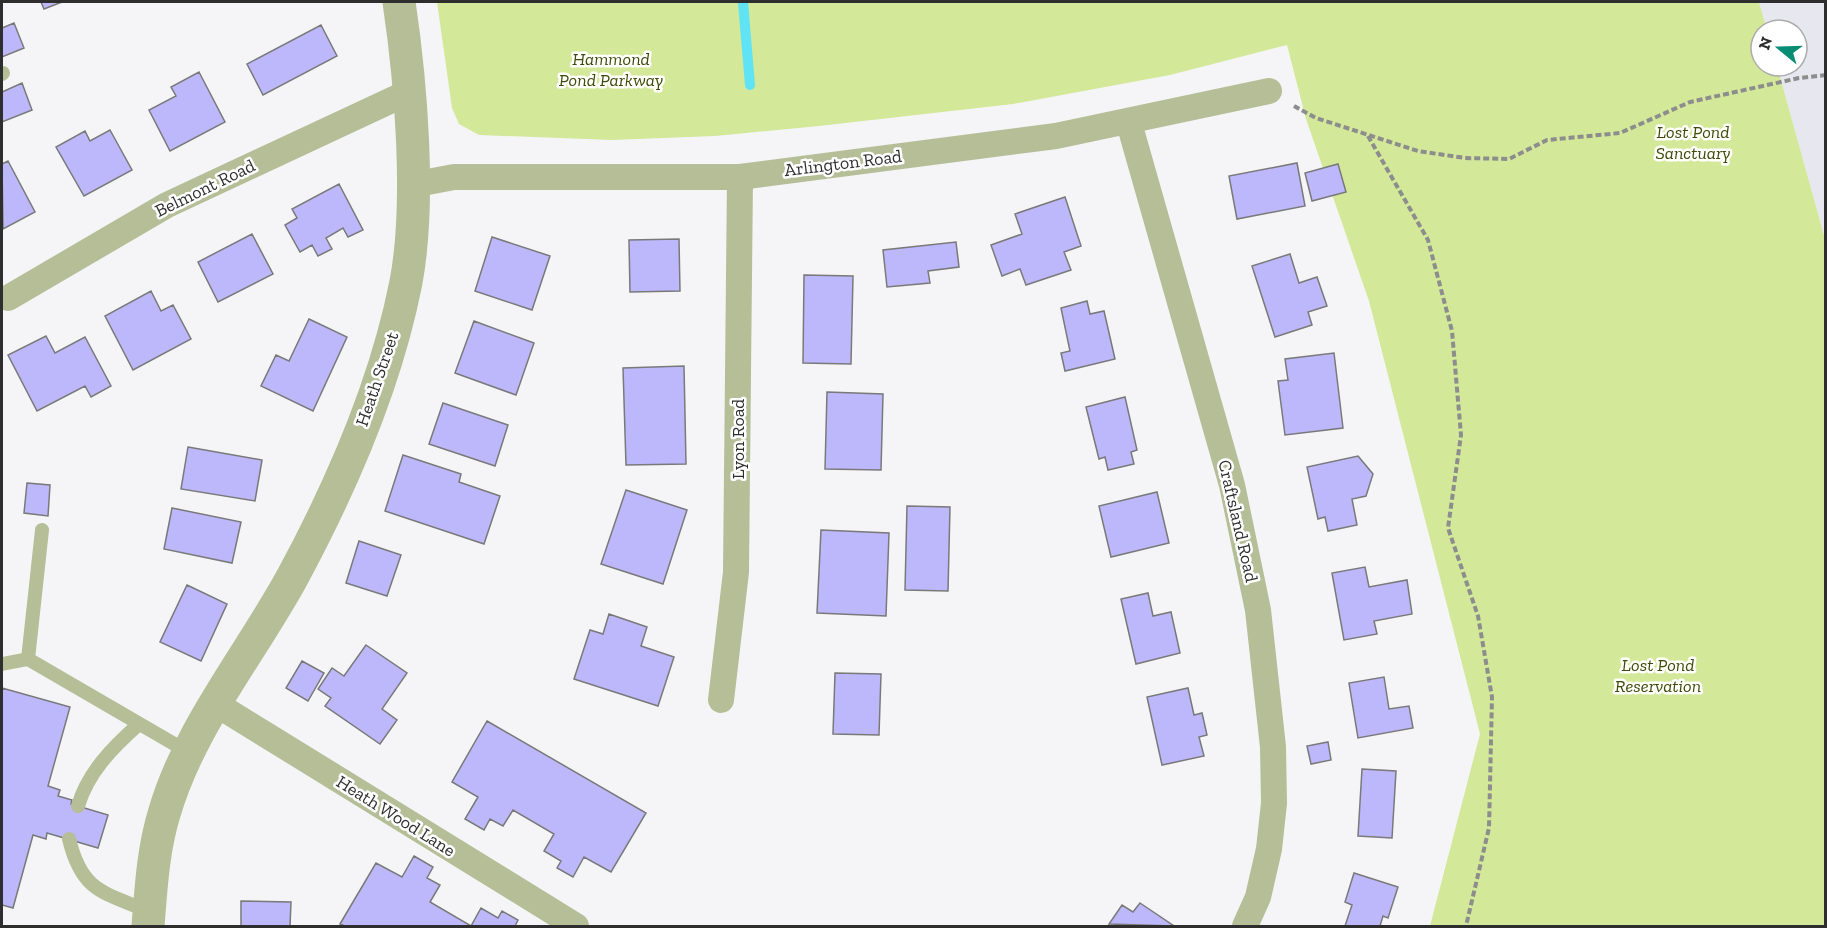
<svg xmlns="http://www.w3.org/2000/svg" width="1827" height="928" font-family="'Zilla Slab',serif">
	<rect width="100%" height="100%" fill="#f5f5f7"/>
	<path fill="#e7e7f0" d="M1759 2H1825V239L1777 66H1797V30H1767Z"/>
	<path fill="#d3e899" d="M437 2H1759L1767 30H1761V66H1777L1825 239V926H1430L1480 734 1369 301 1306 119 1287 45 1170 75 1013 104 819 126 715 136 612 140 479 135 459 124 452 108Z"/>
	<g fill="none" stroke-linecap="round" stroke-linejoin="round">
		<path stroke="#5fe3f5" stroke-width="10" d="M743 2 750 85"/>
	</g>
	<path fill="#bdb8fb" stroke="#79797a" stroke-width="1.5" d="M41 2H62L44 9Z
		M14 23 24 48 2 57V28Z
		M321 25 337 56 263 95 247 64Z
		M199 72 225 122 170 151 149 110 176 96 171 87Z
		M22 83 32 110 2 122V92Z
		M110 130 132 170 84 196 56 147 85 131 90 141Z
		M8 161 35 212 3 229 2 164Z
		M1297 163 1305 206 1237 219 1229 176Z
		M1338 164 1346 192 1312 201 1305 173Z
		M339 184 363 230 348 237 343 228 326 238 332 249 318 256 312 245 300 252 285 225 297 218 292 209Z
		M1065 197 1081 246 1064 252 1071 270 1026 285 1020 269 1002 276 991 245 1022 234 1015 214Z
		M252 234 273 274 218 302 198 262Z
		M492 237 550 256 532 310 475 291Z
		M679 239 680 291 630 292 629 240Z
		M956 242 959 267 928 271 930 283 887 287 883 250Z
		M1290 254 1299 283 1317 277 1327 306 1308 312 1312 325 1275 337 1252 266Z
		M804 275 853 276 851 364 803 363Z
		M151 291 161 311 173 305 191 339 133 370 105 316Z
		M1087 301 1090 314 1104 311 1115 359 1065 371 1061 353 1070 351 1061 308Z
		M309 319 347 337 313 411 261 386 276 355 289 361Z
		M474 321 534 343 516 395 455 373Z
		M46 336 55 353 85 337 111 386 91 397 85 386 37 411 8 355Z
		M1334 353 1343 428 1285 435 1278 381 1288 380 1285 359Z
		M684 366 686 464 626 465 623 368Z
		M827 392 883 394 881 470 825 469Z
		M1125 397 1137 450 1131 452 1134 464 1108 470 1105 457 1099 459 1086 407Z
		M443 403 508 425 495 466 429 444Z
		M188 447 262 460 255 501 181 489Z
		M403 455 461 474 459 482 500 496 484 544 385 511Z
		M1358 456 1373 474 1366 496 1352 499 1357 525 1328 531 1325 517 1318 519 1307 467Z
		M27 483 50 485 48 516 24 513Z
		M626 490 687 510 663 584 601 564Z
		M1157 492 1169 543 1111 557 1099 506Z
		M907 506 950 507 948 591 905 590Z
		M172 508 241 522 232 563 164 549Z
		M821 530 889 533 886 616 817 613Z
		M359 541 401 555 387 596 346 583Z
		M1365 567 1369 587 1407 580 1412 614 1374 621 1377 634 1344 640 1332 573Z
		M187 585 227 604 201 661 160 642Z
		M1148 593 1153 616 1171 612 1180 653 1136 664 1121 599Z
		M609 614 647 627 641 646 674 657 658 706 574 679 590 630 603 634Z
		M366 645 407 673 382 709 397 720 380 744 325 706 331 698 318 689 332 668 344 676Z
		M302 661 324 673 308 701 286 688Z
		M835 673 881 674 879 735 833 734Z
		M1384 677 1389 709 1409 706 1413 728 1358 738 1349 683Z
		M2 688 70 707 48 786 60 790 58 796 72 800 71 804 108 815 98 848 47 833 46 839 33 835 13 908 2 905Z
		M1188 688 1194 715 1202 713 1207 735 1199 737 1204 756 1162 765 1147 697Z
		M487 721 646 813 611 872 584 857 573 877 557 868 561 861 544 851 554 834 513 810 503 826 490 819 484 830 465 819 478 797 452 782Z
		M1328 742 1331 760 1311 764 1307 746Z
		M1362 769 1396 771 1392 838 1358 836Z
		M414 856 433 867 427 878 440 885 430 902 471 926 481 908 498 918 502 911 518 920 515 926H345L340 924 376 863 402 877Z
		M1354 873 1398 887 1388 918 1383 916 1380 926H1345L1352 905 1345 902Z
		M241 901 291 902 290 926H241Z
		M1140 903 1174 926 1109 924 1122 905 1133 912Z"/>
	<g fill="none" stroke-linecap="round" stroke-linejoin="round">
		<path stroke="#8d8d8e" stroke-width="4" stroke-dasharray="6 3" stroke-linecap="butt" d="M1294 106 1316 118 1418 151 1465 158 1509 159 1547 140 1620 133 1690 102 1799 78 1826 75
			M1368 136 1428 240 1452 331 1461 435 1448 528 1478 616 1492 697 1489 828 1466 926"/>
		<path stroke="#b6be98" stroke-width="14" d="M2 74 3 73
			M28 659 42 530
			M2 664 28 659 188 752
			M78 806C88 772 113 747 139 724
			M69 839C82 892 103 892 148 911"/>
		<path stroke="#b6be98" stroke-width="26" d="M1129 123 1232 485 1258 610 1273 747 1274 803 1269 849 1258 897 1245 926
			M412 185 454 177H740L1056 136 1269 91
			M8 298 167 205 409 92
			M721 700 736 572 740 177
			M216 704 576 926"/>
		<path stroke="#b6be98" stroke-width="33" d="M148 926C151 889 153 850 164 814 189 727 250 655 293 576 342 485 386 384 406 282 421 202 411 83 399 2"/>
	</g>
	<g text-anchor="middle" dominant-baseline="central" stroke-width="5" stroke-linejoin="round" paint-order="stroke">
		<g font-size="18" font-style="italic" fill="#3e4a06" stroke="#fff">
			<text x="611" y="59">Hammond<tspan x="611" dy="21">Pond Parkway</tspan></text>
			<text x="1693" y="132">Lost Pond<tspan x="1693" dy="21">Sanctuary</tspan></text>
			<text x="1658" y="665">Lost Pond<tspan x="1658" dy="21">Reservation</tspan></text>
		</g>
		<g font-size="18" fill="#2e2e2f" stroke="#fff">
			<text transform="translate(843 163) rotate(-7)">Arlington Road</text>
			<text transform="translate(205 188) rotate(-26)">Belmont Road</text>
			<text transform="translate(377 379) rotate(-71)">Heath Street</text>
			<text transform="translate(738 439) rotate(-90)">Lyon Road</text>
			<text transform="translate(1238 521) rotate(77)">Craftsland Road</text>
			<text transform="translate(396 816) rotate(32)">Heath Wood Lane</text>
		</g>
	</g>
	<rect width="1827" height="928" fill="none" stroke="#2e2e2f" stroke-width="6"/>
	<g transform="translate(1779 48) rotate(289)"><circle r="28" fill="#ffffff" stroke="#ababac" stroke-width="1.5"/>
	<path d="M0-4.5L10 22L0 15L-10 22Z" fill="#068d74"/>
	<text y="-9" font-size="16" font-weight="bold" text-anchor="middle" fill="#2e2e2f">N</text>
	</g>
</svg>
